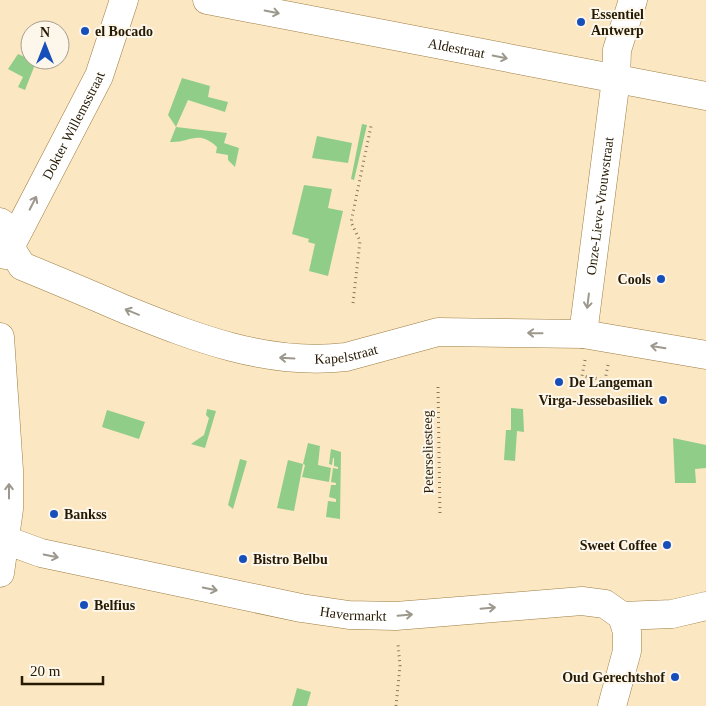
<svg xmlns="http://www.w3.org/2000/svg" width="706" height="706" font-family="'Times New Roman',serif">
	<rect width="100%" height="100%" fill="#fce7c3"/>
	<path fill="#90cd89" d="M18 54 36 62 25 90 18 87 23 77 8 69Z
		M182 78 210 86 208 97 228 102 225 112 188 100 176 127 227 133 224 143 239 148 235 167 228 160V155L216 153 217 147C198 129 190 143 170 142L176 127 168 115Z
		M362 124 367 125 354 180 351 179Z
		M317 136 352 143 348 163 312 158Z
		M304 185 332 189 328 208 343 211 328 276 309 271 315 244 308 242 309 239 292 234Z
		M511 408 523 409 524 432 517 431 515 461 504 460 506 430H511Z
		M207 409 216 411 205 448 191 444 204 435 209 418 206 415Z
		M107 410 145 422 139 439 102 427Z
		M673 438 706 445V468L695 469 696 483H675Z
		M308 443 320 446 318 465 331 468 329 482 302 477 305 465 303 464 294 511 277 508 288 460 303 464Z
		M331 449 341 452 340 519 326 517 328 501 336 502V499L329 497 331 485H336V483L331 482 333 468 338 469V467L334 466V458H333L332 465 329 464Z
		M240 459 247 461 233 509 228 505Z
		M297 688 311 692 307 706H292Z"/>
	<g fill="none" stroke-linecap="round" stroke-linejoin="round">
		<defs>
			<g id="street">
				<path id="s1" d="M207 0 706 96"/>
				<path id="s2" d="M0 222 4 225 10 247 22 266C56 280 90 294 124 309 196 338 267 366 346 357L438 332 583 334 706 355"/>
				<path id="s3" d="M6 255 99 76 124 0"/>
				<path id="s4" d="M583 334 616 79 617 50 633 0"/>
				<path d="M0 337 9 470V509L0 573"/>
				<path id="s5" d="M0 538 41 553 301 608 349 615 396 616 582 601 605 604 622 616 672 614 706 606"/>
				<path d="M612 706 627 651V632L622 616"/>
			</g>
		</defs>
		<use href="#street" stroke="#9d7d41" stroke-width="29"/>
		<path stroke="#89795c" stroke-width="3" stroke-dasharray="1 4" stroke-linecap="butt" d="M353 303 360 241 351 222 371 126
			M585 360 582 376 605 380
			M608 365 605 380 615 382
			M438 387 440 517
			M396 706 400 666 398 644"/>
		<use href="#street" stroke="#fff" stroke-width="28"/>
	</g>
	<defs><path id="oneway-shaft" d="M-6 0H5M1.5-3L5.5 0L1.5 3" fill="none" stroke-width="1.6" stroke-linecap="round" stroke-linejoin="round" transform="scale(1.25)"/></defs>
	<g stroke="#9d988d">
		<use href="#oneway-shaft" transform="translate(272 12) rotate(11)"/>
		<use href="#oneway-shaft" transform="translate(500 57) rotate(11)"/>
		<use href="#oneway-shaft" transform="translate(33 203) rotate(-63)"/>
		<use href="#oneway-shaft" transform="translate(588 301) rotate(97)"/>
		<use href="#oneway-shaft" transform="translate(132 312) rotate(-158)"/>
		<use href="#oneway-shaft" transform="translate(535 333) rotate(-179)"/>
		<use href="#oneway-shaft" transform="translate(658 347) rotate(-171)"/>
		<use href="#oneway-shaft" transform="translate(287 358) rotate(-177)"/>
		<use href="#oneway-shaft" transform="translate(9 491) rotate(-90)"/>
		<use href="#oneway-shaft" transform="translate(51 556) rotate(12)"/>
		<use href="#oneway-shaft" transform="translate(210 589) rotate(12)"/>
		<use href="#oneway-shaft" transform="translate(488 608) rotate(-5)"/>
		<use href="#oneway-shaft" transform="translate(405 615) rotate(-5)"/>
	</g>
	<g fill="#164eba" stroke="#fdf6ea" stroke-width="2">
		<circle cx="581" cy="22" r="5"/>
		<circle cx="85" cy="31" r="5"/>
		<circle cx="661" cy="279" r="5"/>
		<circle cx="559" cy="382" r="5"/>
		<circle cx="663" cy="400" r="5"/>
		<circle cx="54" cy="514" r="5"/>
		<circle cx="667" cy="545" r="5"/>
		<circle cx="243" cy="559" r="5"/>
		<circle cx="84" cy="605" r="5"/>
		<circle cx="675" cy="677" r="5"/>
	</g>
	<g text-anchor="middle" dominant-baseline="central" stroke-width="4" stroke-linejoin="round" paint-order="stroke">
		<g font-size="14" font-weight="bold" fill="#261a02" stroke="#fdf6ea" text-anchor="start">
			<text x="591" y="14">Essentiel<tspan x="591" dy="16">Antwerp</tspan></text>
			<text x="95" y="31">el Bocado</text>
			<text x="651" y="279" text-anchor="end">Cools</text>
			<text x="569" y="382">De Langeman</text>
			<text x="653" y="400" text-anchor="end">Virga-Jessebasiliek</text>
			<text x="64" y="514">Bankss</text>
			<text x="657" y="545" text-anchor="end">Sweet Coffee</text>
			<text x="253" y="559">Bistro Belbu</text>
			<text x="94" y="605">Belfius</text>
			<text x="665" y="677" text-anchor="end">Oud Gerechtshof</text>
		</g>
		<g font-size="14" fill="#261a02" stroke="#fdf6ea">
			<text stroke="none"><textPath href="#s1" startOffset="254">Aldestraat</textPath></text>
			<text stroke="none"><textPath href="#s3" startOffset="146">Dokter Willemsstraat</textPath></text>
			<text stroke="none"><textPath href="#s4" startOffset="129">Onze-Lieve-Vrouwstraat</textPath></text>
			<text stroke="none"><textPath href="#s2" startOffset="391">Kapelstraat</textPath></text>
			<text transform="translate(428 452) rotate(-91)">Peterseliesteeg</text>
			<text stroke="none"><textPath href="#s5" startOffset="362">Havermarkt</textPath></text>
		</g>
	</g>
	<g transform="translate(45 45)"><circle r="24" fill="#fdf6ea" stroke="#a79e8d"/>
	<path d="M0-4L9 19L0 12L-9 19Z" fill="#164eba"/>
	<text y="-8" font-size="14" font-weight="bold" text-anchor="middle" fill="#261a02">N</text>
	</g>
	<path d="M22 676v8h81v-8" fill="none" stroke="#261a02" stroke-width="2.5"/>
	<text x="30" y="676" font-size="15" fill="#261a02" stroke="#fdf6ea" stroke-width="4" paint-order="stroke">20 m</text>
</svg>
